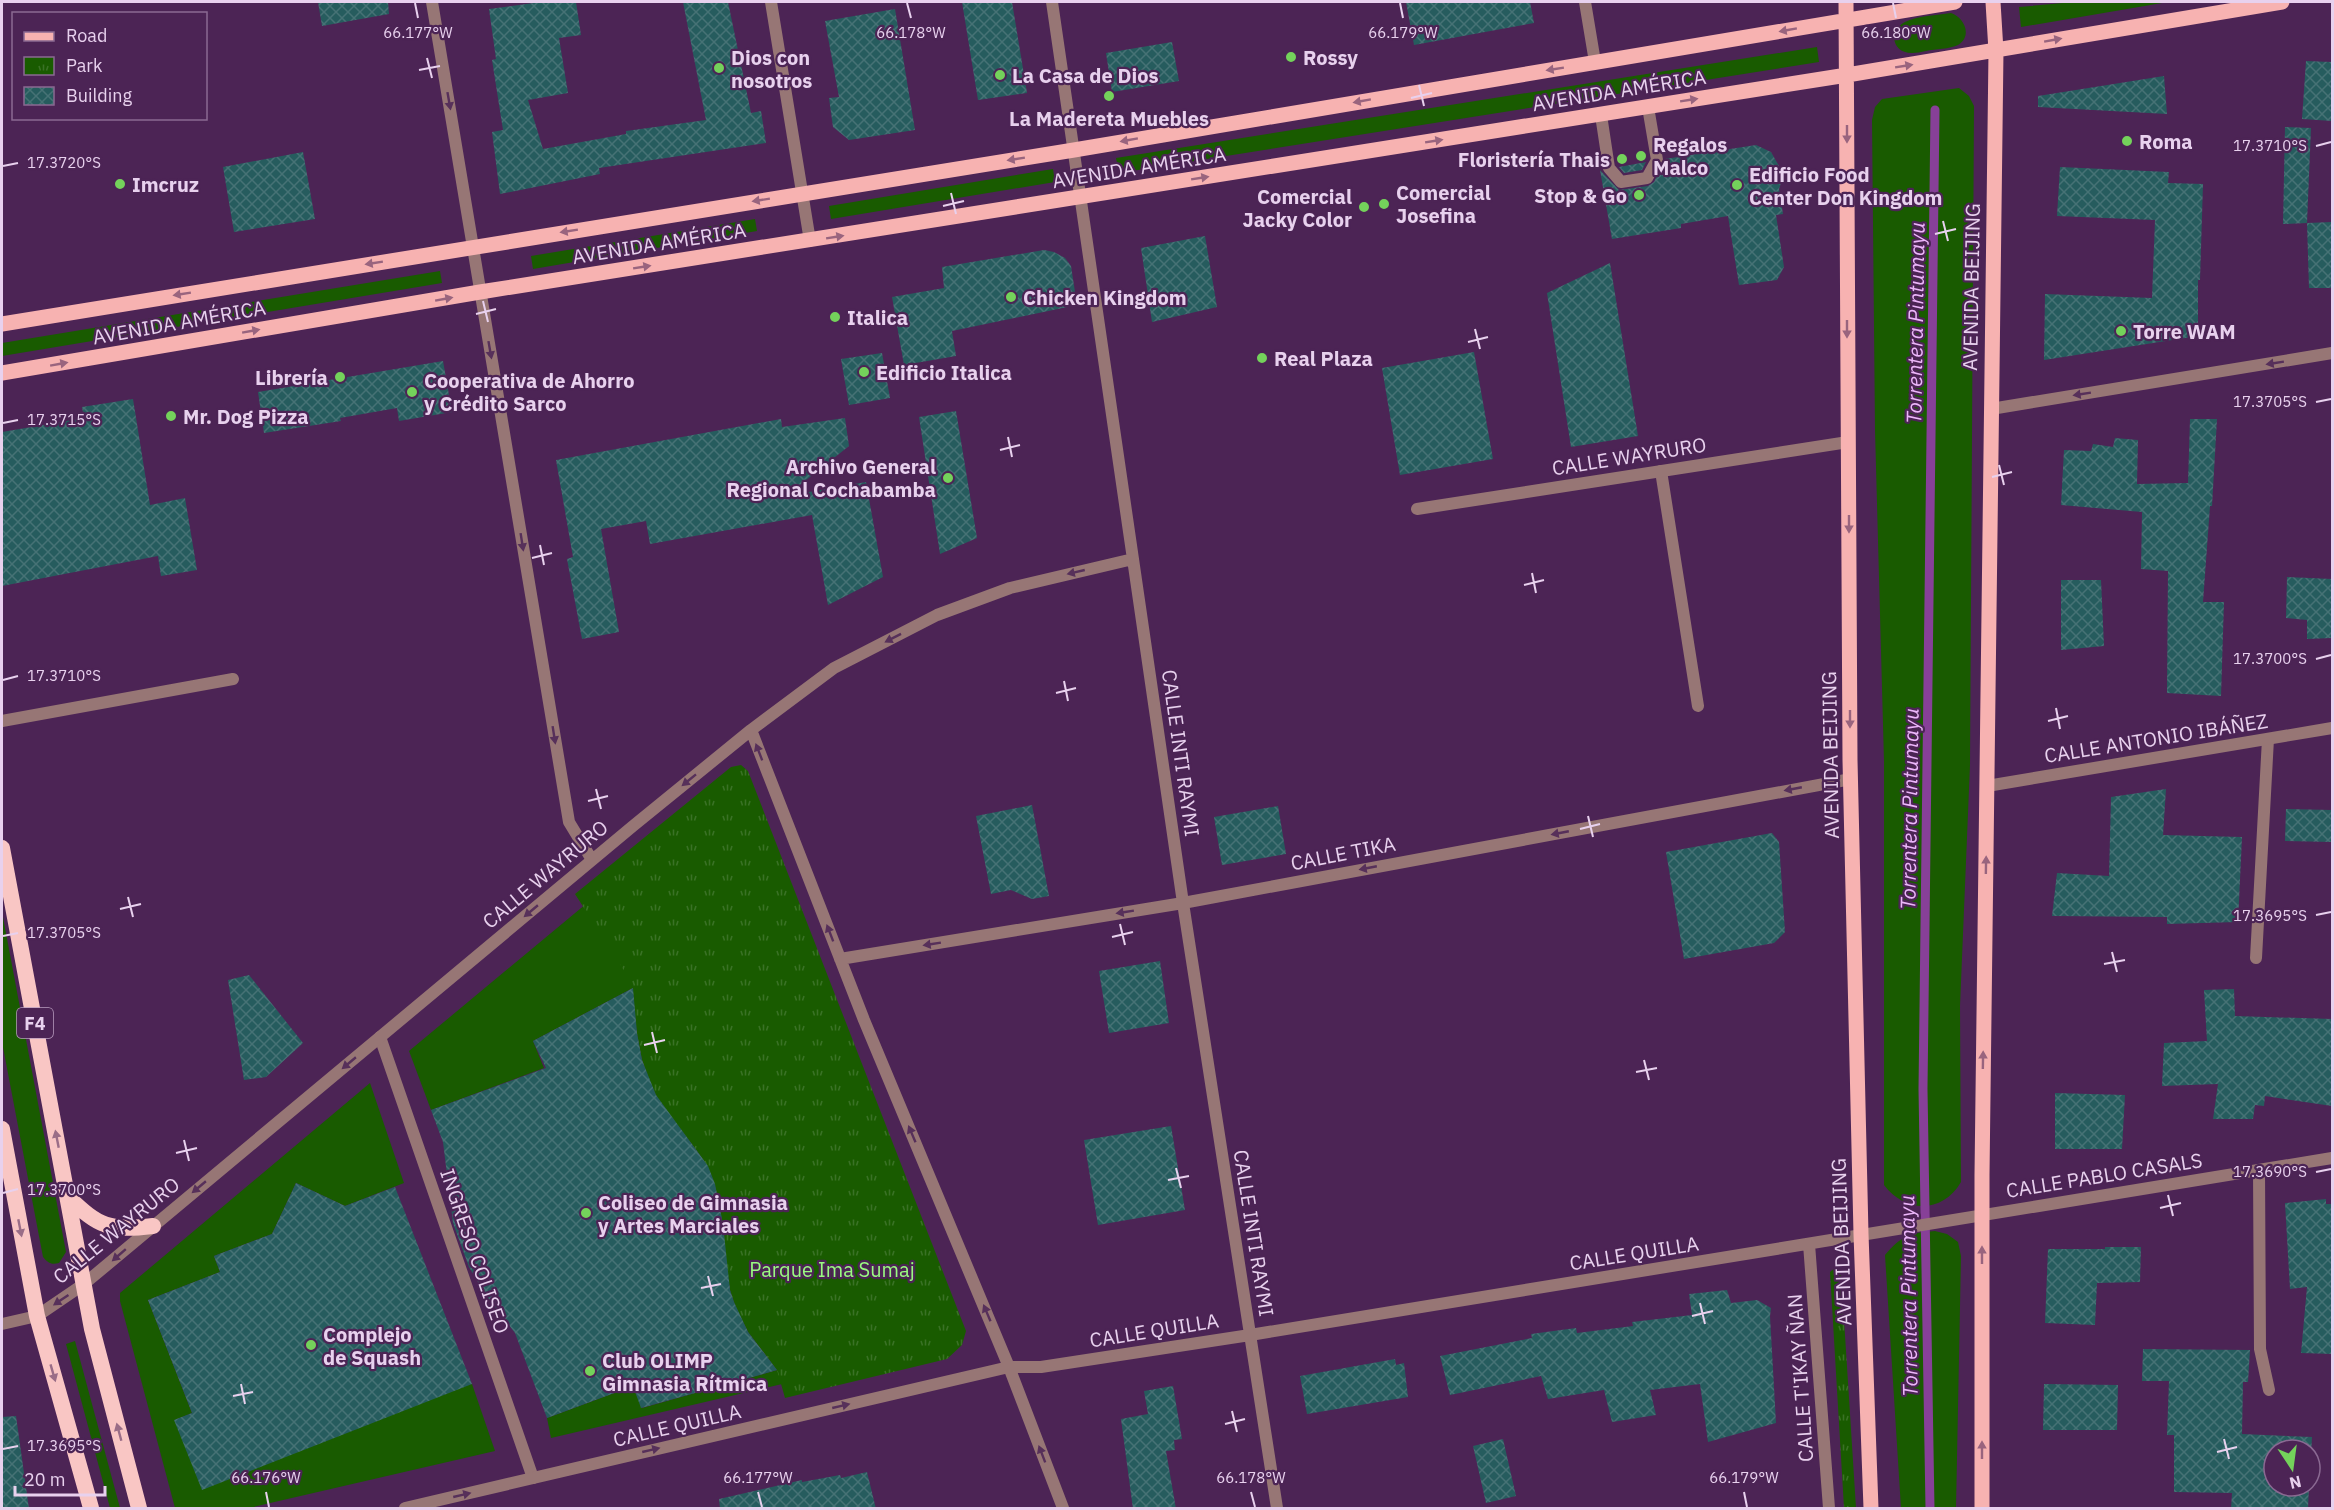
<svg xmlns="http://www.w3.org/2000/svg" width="2334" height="1510" font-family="'IBM Plex Sans',sans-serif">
	<defs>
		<pattern id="park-tufts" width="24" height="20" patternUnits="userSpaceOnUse" patternTransform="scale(1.5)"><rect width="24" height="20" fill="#195b00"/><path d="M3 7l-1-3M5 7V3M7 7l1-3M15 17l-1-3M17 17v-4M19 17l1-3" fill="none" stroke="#3a7226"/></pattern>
		<pattern id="building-cross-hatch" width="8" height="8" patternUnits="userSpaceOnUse" patternTransform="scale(1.5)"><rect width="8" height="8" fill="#265c5e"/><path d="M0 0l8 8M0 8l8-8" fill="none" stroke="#467275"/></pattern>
	</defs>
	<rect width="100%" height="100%" fill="#4c2455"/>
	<path fill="#195b00" d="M2074 2H2168L2021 27 2019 7Z
		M1951 13C1964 17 1973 36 1958 45 1950 49 1935 49 1926 51 1921 52 1916 53 1912 53 1892 53 1888 31 1905 22 1917 16 1937 15 1951 13Z
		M1817 47 1819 62 1119 173 1116 158Z
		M1959 88 1969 96 1974 106 1970 765 1960 1006 1961 1182C1943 1213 1906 1214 1884 1185V761L1875 430 1872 120 1875 107 1882 99Z
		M1053 169 1055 182 831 219 829 206Z
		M755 219 757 231 533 269 531 256Z
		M440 271 442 283 2 356V343Z
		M734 781 936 1348 551 1438 547 1418 633 1386 642 1408 777 1370C759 1344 739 1324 731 1292 722 1256 726 1218 714 1183 703 1148 673 1127 656 1095 639 1062 635 1025 633 988L533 1041 544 1068 431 1110 409 1051Z
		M2 912 66 1252 59 1263C51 1265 48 1263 43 1257L2 1042Z
		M370 1083 404 1183 345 1206 296 1183 272 1234 214 1256 220 1272 148 1300 192 1413 175 1420 472 1384 495 1451 249 1508H175L120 1301V1293Z
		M1935 1231 1947 1234 1958 1242 1961 1256 1956 1508H1901L1885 1255C1902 1235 1910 1233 1935 1231Z
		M75 1341 120 1508H110L66 1344Z"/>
	<path fill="url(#park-tufts)" d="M741 765 748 771 966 1331 962 1345 947 1359 785 1398 777 1370 748 1332 734 1302 730 1290 723 1224 715 1184 708 1166 656 1095 642 1060 637 1033 632 983 575 894 731 767Z
		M1836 1267 1841 1272 1856 1508H1844L1830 1272Z"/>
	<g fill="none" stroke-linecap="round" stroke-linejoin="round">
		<path stroke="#874098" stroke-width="9" d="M1930 1508 1923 1089 1935 110"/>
	</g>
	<path fill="url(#building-cross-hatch)" d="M318 2H388L389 14 322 26Z
		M541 2H576L581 35 559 38 568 93 528 100 543 149 626 134V131L706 120 683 2H728L751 113 761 111 766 143 599 168 600 174 500 194 492 132 503 130 492 60 496 59 489 9Z
		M962 2H1012L1027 93 978 100Z
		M1406 2H1530L1534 23 1414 45Z
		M895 9 915 130 849 140 833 127 829 98 839 97 825 21Z
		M1172 42 1179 81 1112 92 1106 53Z
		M2306 61 2332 62V121L2302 119Z
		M2164 76 2167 114 2038 107V96Z
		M2285 127 2311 128 2307 223 2283 224Z
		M1756 145 1771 152 1779 166 1782 180 1779 189 1783 214 1776 215 1784 267 1777 280 1739 285 1728 216 1681 224V228L1612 239 1600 170 1619 190 1648 186 1654 182 1665 159Z
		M303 152 315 219 234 232 223 167Z
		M1646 162 1642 170 1624 173 1619 167Z
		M2060 167 2169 172 2168 183 2203 184 2200 280H2198V336L2044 360 2045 294 2152 298 2155 220 2057 216Z
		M2332 222V288H2309L2307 223Z
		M1205 236 1217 307 1152 322 1141 248Z
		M1044 250 1054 252 1065 258 1071 266 1077 305 952 331 956 356 904 365 892 297 944 288 942 267Z
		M1610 263 1638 436 1571 447 1547 293Z
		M1474 352 1493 459 1400 475 1382 368Z
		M882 353 890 398 849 405 841 359Z
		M443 361 452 412 399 421 397 408 340 418 341 421 264 433 258 392Z
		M133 399 150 505 185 498 197 570 161 576 158 556 2 586V432L84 418 82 407Z
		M956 411 977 538 940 554 919 417Z
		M845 418 849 446 786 496 866 482 883 577 828 605 812 515 650 544 646 521 601 529 619 632 582 639 567 559 573 557 556 460 781 419 782 427Z
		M2190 419H2217L2212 506H2210L2203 602H2224L2221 696 2167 693 2168 571 2141 569 2142 512 2061 505 2064 450 2091 451 2093 444 2113 447 2115 438 2138 440 2137 484 2188 483Z
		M2287 577 2332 579V638L2307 639V620L2286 618Z
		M2061 580H2101L2104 646 2061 650Z
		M2166 789 2163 835 2242 837 2238 922 2167 924V917L2052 916 2057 873 2109 876 2111 797Z
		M1032 805 1049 896 1032 899 1011 890 991 894 976 816Z
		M1278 806 1286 854 1222 865 1214 817Z
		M2286 809 2332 810V842L2285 841Z
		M1772 833 1779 842 1785 932 1774 943 1684 959 1666 852Z
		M1160 961 1169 1023 1109 1033 1099 971Z
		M249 975 303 1043 266 1077 244 1080 228 980Z
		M633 988 637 1033 642 1060 656 1095 708 1166 715 1184 723 1224 730 1290 734 1302 748 1332 777 1370 641 1408 633 1386 547 1418 515 1333 485 1294 469 1267 453 1223 443 1142 431 1110 546 1068 533 1041Z
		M2234 989 2235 1016 2332 1019V1106L2265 1096 2264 1106 2255 1105 2253 1119H2213L2218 1084 2162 1086 2164 1043 2207 1041 2204 990Z
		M2055 1093 2125 1095 2122 1149H2055Z
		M1171 1126 1185 1210 1098 1225 1084 1140Z
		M296 1183 345 1206 395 1187 472 1384 202 1490 174 1420 192 1413 148 1300 220 1272 214 1256 272 1234Z
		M2326 1199V1204H2332V1354L2301 1353 2307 1287 2290 1289 2285 1203Z
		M2105 1247H2141L2140 1282 2097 1283 2095 1325 2045 1323 2048 1249H2105Z
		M1727 1290 1731 1303 1757 1300 1771 1308 1770 1316 1776 1423 1708 1442 1700 1384 1650 1390 1656 1415 1612 1422 1604 1390 1548 1399 1541 1376 1450 1395 1440 1356 1532 1338 1531 1334 1576 1328 1577 1333 1633 1326 1632 1322 1692 1315 1689 1294Z
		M2143 1349 2250 1350 2248 1382H2243L2242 1434 2312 1437 2310 1473V1450H2274V1486H2309L2308 1509H2231L2232 1493 2174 1492V1435H2167L2169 1381H2142Z
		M1395 1359 1396 1365 1404 1363 1408 1397 1307 1414 1300 1376Z
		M2044 1384 2118 1385 2117 1430H2043Z
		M1173 1386 1182 1439 1174 1440 1175 1450 1166 1451 1176 1509H1133L1121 1419 1148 1414 1144 1391Z
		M16 1416 29 1509H2V1417Z
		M1503 1439 1516 1496 1486 1503 1473 1446Z
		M867 1472 876 1509H720L719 1499 802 1480V1482L840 1475 841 1478Z"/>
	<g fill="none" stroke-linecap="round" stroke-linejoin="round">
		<path stroke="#977675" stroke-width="12" d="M1601 115 1609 168 1621 182 1647 178 1657 160 1648 107
			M1661 471 1698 706
			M2 721 233 679
			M2256 958 2268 739
			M380 1037 533 1478
			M2259 1170 2260 1349 2269 1390"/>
		<path stroke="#977675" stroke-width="12" d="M432 2 569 822 592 860
			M771 2 810 241
			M1052 2 1183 903 1277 1508
			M1585 2 1595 62
			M1991 409 2332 353
			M1417 509 1848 442
			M751 730 864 1020 1009 1367 1063 1508
			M1987 786 2332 728
			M840 959 1183 903 1851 779
			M1809 1244 1829 1508
			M84 1284 633 826 751 730 834 668 937 615 1010 588 1133 559
			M405 1508 1009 1367H1041L1250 1335 2332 1158"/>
		<path stroke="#977675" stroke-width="12" d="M2 1324 37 1316 84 1284"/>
		<path stroke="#f7b2b1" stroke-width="15" d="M1846 2 1850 760 1861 1234 1871 1508
			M2 324 1074 150 1955 2
			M2 373 480 292 1847 75 2282 2
			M1982 1508V1175L1996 51 1993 2"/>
		<path stroke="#f9c6c4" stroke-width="16" d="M2 848 92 1329 139 1508
			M2 1129 37 1316 91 1508
			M68 1197C99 1227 109 1231 153 1226"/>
	</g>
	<defs><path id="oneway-solid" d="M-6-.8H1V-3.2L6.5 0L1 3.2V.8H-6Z" transform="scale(1.5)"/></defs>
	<g fill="#99647e">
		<use href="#oneway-solid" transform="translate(1788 30) rotate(170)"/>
		<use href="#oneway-solid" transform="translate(2053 40) rotate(-10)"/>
		<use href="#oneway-solid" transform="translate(1904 66) rotate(-9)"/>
		<use href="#oneway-solid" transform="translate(1555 69) rotate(171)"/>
		<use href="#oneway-solid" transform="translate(1689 100) rotate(-9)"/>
		<use href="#oneway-solid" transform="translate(1362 101) rotate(170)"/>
		<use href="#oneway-solid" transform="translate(1847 134) rotate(90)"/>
		<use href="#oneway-solid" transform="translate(1129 140) rotate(170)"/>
		<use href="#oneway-solid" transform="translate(1434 141) rotate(-9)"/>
		<use href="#oneway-solid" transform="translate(1016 159) rotate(171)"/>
		<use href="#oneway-solid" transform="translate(1200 178) rotate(-9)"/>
		<use href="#oneway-solid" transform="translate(761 200) rotate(171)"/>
		<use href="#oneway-solid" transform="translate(569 231) rotate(171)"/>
		<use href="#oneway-solid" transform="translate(835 237) rotate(-9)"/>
		<use href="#oneway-solid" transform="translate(374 263) rotate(171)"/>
		<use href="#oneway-solid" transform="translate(642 267) rotate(-9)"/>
		<use href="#oneway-solid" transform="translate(182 294) rotate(171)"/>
		<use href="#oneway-solid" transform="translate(444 299) rotate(-10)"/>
		<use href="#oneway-solid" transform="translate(1847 329) rotate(90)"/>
		<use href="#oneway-solid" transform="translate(251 331) rotate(-10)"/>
		<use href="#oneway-solid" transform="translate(59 364) rotate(-10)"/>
		<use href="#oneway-solid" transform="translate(1849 524) rotate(90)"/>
		<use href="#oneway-solid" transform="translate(1850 719) rotate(90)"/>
		<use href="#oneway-solid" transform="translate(1986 865) rotate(-89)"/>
		<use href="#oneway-solid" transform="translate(1983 1060) rotate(-89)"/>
		<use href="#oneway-solid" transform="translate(1982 1255) rotate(-90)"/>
		<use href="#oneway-solid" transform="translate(1982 1450) rotate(-90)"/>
	</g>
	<g fill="#57305a">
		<use href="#oneway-solid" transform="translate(449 101) rotate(80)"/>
		<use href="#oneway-solid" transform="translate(490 350) rotate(80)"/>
		<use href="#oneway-solid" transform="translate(2275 363) rotate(171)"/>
		<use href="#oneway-solid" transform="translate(2082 394) rotate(171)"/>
		<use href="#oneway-solid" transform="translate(522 542) rotate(81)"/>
		<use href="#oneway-solid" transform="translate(1076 572) rotate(167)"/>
		<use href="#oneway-solid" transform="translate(893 638) rotate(153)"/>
		<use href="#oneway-solid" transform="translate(554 735) rotate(81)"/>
		<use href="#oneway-solid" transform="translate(759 752) rotate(-111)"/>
		<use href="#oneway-solid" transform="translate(689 780) rotate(141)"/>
		<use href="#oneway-solid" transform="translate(1793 789) rotate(169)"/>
		<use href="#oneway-solid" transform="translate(1560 833) rotate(169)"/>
		<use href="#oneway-solid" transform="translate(1368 868) rotate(169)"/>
		<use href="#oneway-solid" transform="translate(531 911) rotate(140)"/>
		<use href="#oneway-solid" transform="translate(1125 912) rotate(171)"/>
		<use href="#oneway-solid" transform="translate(830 933) rotate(-111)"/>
		<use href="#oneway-solid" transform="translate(932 944) rotate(171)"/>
		<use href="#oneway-solid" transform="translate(349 1063) rotate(140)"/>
		<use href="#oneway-solid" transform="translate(912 1134) rotate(-113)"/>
		<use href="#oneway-solid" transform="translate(199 1187) rotate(140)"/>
		<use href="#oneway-solid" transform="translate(119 1255) rotate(139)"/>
		<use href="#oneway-solid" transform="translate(61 1300) rotate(146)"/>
		<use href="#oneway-solid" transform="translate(987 1313) rotate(-113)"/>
		<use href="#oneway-solid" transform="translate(841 1406) rotate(-13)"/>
		<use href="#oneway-solid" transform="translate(651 1450) rotate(-13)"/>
		<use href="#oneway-solid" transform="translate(1042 1454) rotate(-111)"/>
		<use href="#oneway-solid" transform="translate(462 1495) rotate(-13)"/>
	</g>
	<g fill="#9a6d87">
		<use href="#oneway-solid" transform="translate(57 1139) rotate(-101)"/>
		<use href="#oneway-solid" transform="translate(20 1228) rotate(79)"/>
		<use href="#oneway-solid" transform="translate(53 1373) rotate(74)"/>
		<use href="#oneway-solid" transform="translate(119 1432) rotate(-105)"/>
	</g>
	<path fill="none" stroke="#e8d1ee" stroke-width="2" d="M415 3 418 18M907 3 911 18M1400 3 1403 18M1893 3 1896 18M427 58 432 78M419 70 440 66M1419 85 1424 106M1411 98 1432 93M2316 146 2331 142M3 166 18 163M951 193 956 214M943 206 964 201M1943 221 1948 241M1935 234 1956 229M483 301 488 322M476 314 496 309M1475 329 1480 349M1468 342 1488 337M2316 402 2331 399M3 423 18 420M1008 437 1012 457M1000 450 1020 445M1999 465 2004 485M1992 477 2012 472M540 545 544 565M532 558 552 553M1532 573 1536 593M1524 585 1544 580M2316 659 2331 655M3 680 18 676M1064 681 1068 701M1056 693 1076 688M2056 708 2060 729M2048 721 2068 716M596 789 601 809M588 801 608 796M1588 816 1593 837M1580 829 1600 824M128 897 133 917M120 909 141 904M2316 915 2331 912M1120 924 1125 945M3 936 18 933M1112 937 1133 932M2112 952 2117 972M2104 964 2125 960M652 1032 657 1053M644 1045 665 1040M1644 1060 1649 1080M1636 1072 1657 1068M184 1140 189 1161M176 1153 197 1148M1176 1168 1181 1188M2316 1172 2331 1169M1168 1180 1189 1176M3 1193 18 1189M2168 1195 2173 1216M2160 1208 2181 1203M708 1276 713 1296M701 1288 721 1284M1700 1303 1705 1324M1692 1316 1713 1311M241 1384 245 1404M233 1396 253 1392M1232 1411 1237 1432M1225 1424 1245 1419M2224 1439 2229 1459M3 1449 18 1446M2217 1452 2237 1447M266 1492 269 1507M758 1492 762 1507M1251 1492 1255 1507M1744 1492 1747 1507"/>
	<g fill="#74d25b" stroke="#4c2455" stroke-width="2">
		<circle cx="1291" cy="57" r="6"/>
		<circle cx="719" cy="68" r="6"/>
		<circle cx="1000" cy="75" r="6"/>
		<circle cx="1109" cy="96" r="6"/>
		<circle cx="2127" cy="141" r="6"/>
		<circle cx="1641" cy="156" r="6"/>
		<circle cx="1622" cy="159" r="6"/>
		<circle cx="120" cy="184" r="6"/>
		<circle cx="1737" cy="185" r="6"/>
		<circle cx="1639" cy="195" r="6"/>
		<circle cx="1384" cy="204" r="6"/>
		<circle cx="1364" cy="207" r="6"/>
		<circle cx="1011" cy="297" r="6"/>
		<circle cx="835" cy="317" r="6"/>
		<circle cx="2121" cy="331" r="6"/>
		<circle cx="1262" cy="358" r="6"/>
		<circle cx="864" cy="372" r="6"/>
		<circle cx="340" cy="377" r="6"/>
		<circle cx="412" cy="392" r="6"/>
		<circle cx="171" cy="416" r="6"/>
		<circle cx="948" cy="478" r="6"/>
		<circle cx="586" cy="1213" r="6"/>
		<circle cx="311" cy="1345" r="6"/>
		<circle cx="590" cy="1371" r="6"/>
	</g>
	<g text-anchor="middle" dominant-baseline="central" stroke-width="4.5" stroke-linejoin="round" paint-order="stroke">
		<rect fill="#4c2455" stroke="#b99dc0" stroke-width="1.5" x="17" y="1008" width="36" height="30" rx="4.5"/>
		<g font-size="18" font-weight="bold" fill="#e8d1ee">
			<text x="35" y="1023">F4</text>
		</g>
		<g font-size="20" font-weight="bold" fill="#e8d1ee" stroke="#4c2455" text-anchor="start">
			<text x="731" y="57">Dios con<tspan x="731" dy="23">nosotros</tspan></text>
			<text x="1303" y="57">Rossy</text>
			<text x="1012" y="75">La Casa de Dios</text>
			<text x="1109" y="118" text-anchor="middle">La Madereta Muebles</text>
			<text x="2139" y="141">Roma</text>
			<text x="1653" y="144">Regalos<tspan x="1653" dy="23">Malco</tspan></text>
			<text x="1610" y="159" text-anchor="end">Floristería Thais</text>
			<text x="1749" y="174">Edificio Food<tspan x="1749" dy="23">Center Don Kingdom</tspan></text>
			<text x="132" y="184">Imcruz</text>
			<text x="1396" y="192">Comercial<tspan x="1396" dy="23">Josefina</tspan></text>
			<text x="1627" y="195" text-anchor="end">Stop &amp; Go</text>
			<text x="1352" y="196" text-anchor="end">Comercial<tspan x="1352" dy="23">Jacky Color</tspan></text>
			<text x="1023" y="297">Chicken Kingdom</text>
			<text x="847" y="317">Italica</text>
			<text x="2133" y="331">Torre WAM</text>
			<text x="1274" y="358">Real Plaza</text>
			<text x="876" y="372">Edificio Italica</text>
			<text x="328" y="377" text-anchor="end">Librería</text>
			<text x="424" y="380">Cooperativa de Ahorro<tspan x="424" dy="23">y Crédito Sarco</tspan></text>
			<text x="183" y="416">Mr. Dog Pizza</text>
			<text x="936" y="466" text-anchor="end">Archivo General<tspan x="936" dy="23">Regional Cochabamba</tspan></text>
			<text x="598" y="1202">Coliseo de Gimnasia<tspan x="598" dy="23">y Artes Marciales</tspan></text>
			<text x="323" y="1334">Complejo<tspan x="323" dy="23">de Squash</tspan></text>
			<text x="602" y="1360">Club OLIMP<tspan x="602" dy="23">Gimnasia Rítmica</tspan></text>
		</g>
		<g font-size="20" fill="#e8d1ee" stroke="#4c2455">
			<text transform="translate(1619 90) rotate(-9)">AVENIDA AMÉRICA</text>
			<text transform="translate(1139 167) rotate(-9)">AVENIDA AMÉRICA</text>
			<text transform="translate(659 243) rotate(-9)">AVENIDA AMÉRICA</text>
			<text transform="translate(1971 287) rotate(-89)">AVENIDA BEIJING</text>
			<text transform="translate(179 322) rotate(-10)">AVENIDA AMÉRICA</text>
			<text transform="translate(1629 456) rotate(-9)">CALLE WAYRURO</text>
			<text transform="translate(2156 738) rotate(-9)">CALLE ANTONIO IBÁÑEZ</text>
			<text transform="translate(1181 753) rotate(82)">CALLE INTI RAYMI</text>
			<text transform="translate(1830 755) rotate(-91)">AVENIDA BEIJING</text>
			<text transform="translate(1343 853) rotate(-11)">CALLE TIKA</text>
			<text transform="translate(545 874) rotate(-40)">CALLE WAYRURO</text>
			<text transform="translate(2104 1175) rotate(-9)">CALLE PABLO CASALS</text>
			<text transform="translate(116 1230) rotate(-39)">CALLE WAYRURO</text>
			<text transform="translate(1254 1233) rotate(81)">CALLE INTI RAYMI</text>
			<text transform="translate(1841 1242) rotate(-92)">AVENIDA BEIJING</text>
			<text transform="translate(475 1251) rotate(71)">INGRESO COLISEO</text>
			<text transform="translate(1634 1253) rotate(-9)">CALLE QUILLA</text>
			<text transform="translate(1154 1330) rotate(-9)">CALLE QUILLA</text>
			<text transform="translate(1800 1378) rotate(-94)">CALLE T'IKAY ÑAN</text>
			<text transform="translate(677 1425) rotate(-13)">CALLE QUILLA</text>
		</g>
		<g font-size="20" fill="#9afb81" stroke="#4c2455">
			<text x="832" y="1269">Parque Ima Sumaj</text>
		</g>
		<g font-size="21" font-style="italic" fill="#ecb6fa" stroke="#4c2455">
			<text transform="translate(1915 323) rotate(-89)">Torrentera Pintumayu</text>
			<text transform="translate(1909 809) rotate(-89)">Torrentera Pintumayu</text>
			<text transform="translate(1908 1296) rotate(-91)">Torrentera Pintumayu</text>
		</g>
	</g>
	<g font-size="15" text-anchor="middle" fill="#e8d1ee" stroke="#4c2455" stroke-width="4.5" stroke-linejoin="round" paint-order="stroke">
		<text x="418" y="38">66.177°W</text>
		<text x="911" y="38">66.178°W</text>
		<text x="1403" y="38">66.179°W</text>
		<text x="1896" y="38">66.180°W</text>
		<text x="2270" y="151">17.3710°S</text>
		<text x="64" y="168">17.3720°S</text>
		<text x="2270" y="407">17.3705°S</text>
		<text x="64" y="425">17.3715°S</text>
		<text x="2270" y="664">17.3700°S</text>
		<text x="64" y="681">17.3710°S</text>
		<text x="2270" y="921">17.3695°S</text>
		<text x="64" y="938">17.3705°S</text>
		<text x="2270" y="1177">17.3690°S</text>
		<text x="64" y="1195">17.3700°S</text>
		<text x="64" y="1451">17.3695°S</text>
		<text x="266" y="1483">66.176°W</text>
		<text x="758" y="1483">66.177°W</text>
		<text x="1251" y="1483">66.178°W</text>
		<text x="1744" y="1483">66.179°W</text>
	</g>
	<rect width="2334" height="1510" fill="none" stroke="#e8d1ee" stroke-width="6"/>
	<rect x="12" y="12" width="195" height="108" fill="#4c2455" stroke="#8a6992" stroke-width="1.5"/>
	<rect x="24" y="32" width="30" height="9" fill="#f7b2b1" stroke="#8a6992" stroke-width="1.5"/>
	<text x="66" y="42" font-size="18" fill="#e8d1ee">Road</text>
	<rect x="24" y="57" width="30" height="18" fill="url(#park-tufts)" stroke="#8a6992" stroke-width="1.5"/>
	<text x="66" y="72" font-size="18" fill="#e8d1ee">Park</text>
	<rect x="24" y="87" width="30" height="18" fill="url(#building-cross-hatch)" stroke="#8a6992" stroke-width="1.5"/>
	<text x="66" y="102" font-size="18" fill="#e8d1ee">Building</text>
	<g transform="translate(2292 1468) rotate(167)"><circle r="28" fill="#4c2455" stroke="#8a6992" stroke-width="1.5"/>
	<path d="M0-4.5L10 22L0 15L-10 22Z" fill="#74d25b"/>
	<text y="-9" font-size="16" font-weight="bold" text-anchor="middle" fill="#e8d1ee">N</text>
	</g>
	<path d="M15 1486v9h90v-9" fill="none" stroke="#e8d1ee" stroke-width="3"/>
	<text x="24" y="1486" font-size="18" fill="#e8d1ee" stroke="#4c2455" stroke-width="4.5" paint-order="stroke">20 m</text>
</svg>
